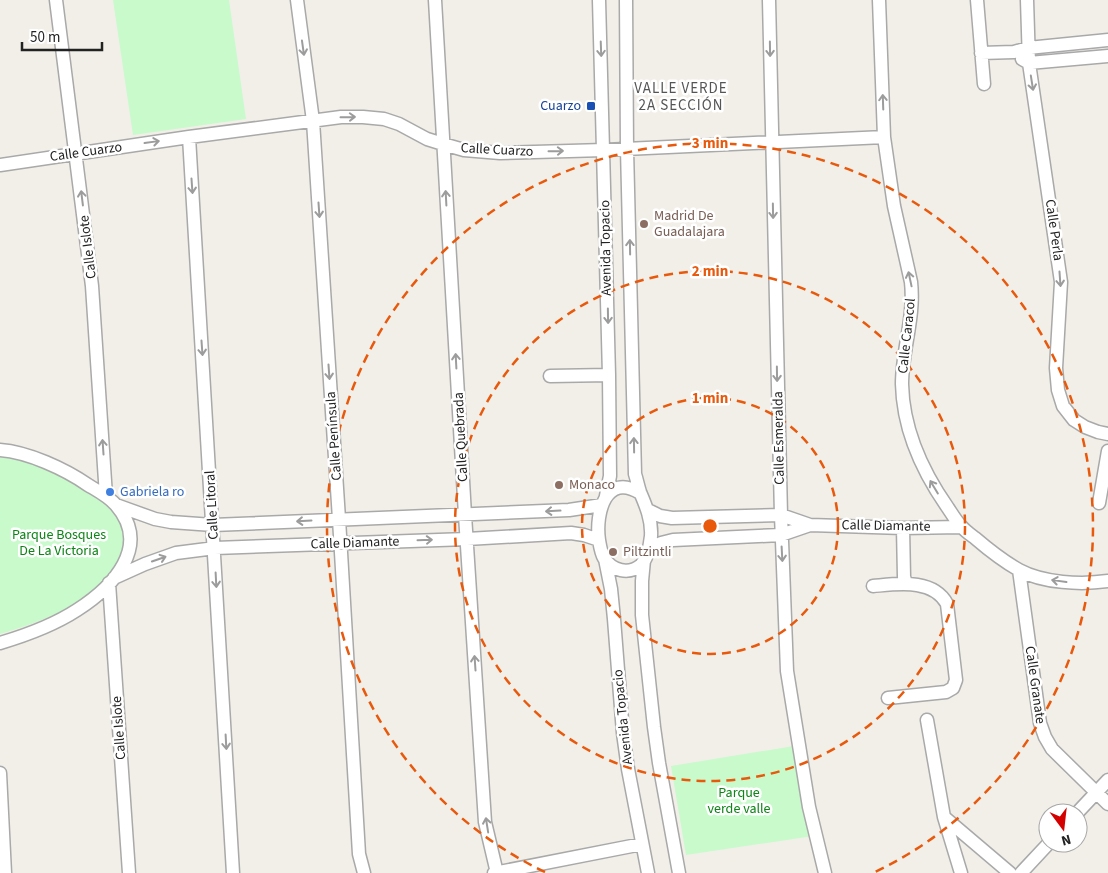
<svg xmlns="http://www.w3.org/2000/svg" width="1108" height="873" font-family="'Source Sans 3',sans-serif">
	<rect width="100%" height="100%" fill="#f2efe9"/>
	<path fill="#c8facc" d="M113 0H229L246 119 133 135Z
		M0 457C9 459 18 459 26 462 51 469 114 501 122 526 126 536 125 551 121 560 117 568 110 575 104 581 99 585 95 590 90 594 65 613 30 625 0 634Z
		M800 745 813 836 686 855 671 766Z"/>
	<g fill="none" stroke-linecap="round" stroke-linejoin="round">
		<defs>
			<path id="minor" d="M56 0 92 286 106 496
				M297 0 313 121 339 519 359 854 364 873
				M435 0 465 515 485 822 497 873
				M599 0 609 375 610 476 606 496
				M626 0 627 149 635 474C637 480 638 486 640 492 646 506 652 520 651 536 650 545 647 559 641 565 629 575 612 571 604 558 601 553 600 546 599 540 595 513 606 472 640 493
				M769 0 781 515 787 671 809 807 825 873
				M879 0 884 137 894 206 911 282C915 317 902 350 902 384 903 430 922 471 948 508 952 514 956 521 961 526 965 531 971 535 975 538 989 550 1003 561 1019 570 1043 583 1081 585 1108 581
				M977 0 984 84
				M1027 0 1029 63 1061 282 1056 368 1058 390 1063 406 1074 420 1085 427 1098 432 1108 434
				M981 53 1014 52 1028 48 1108 40
				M1022 59 1029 63 1108 56
				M189 137 233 873
				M0 165 189 137 341 117H363L384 119 399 124 427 139 443 144 464 150 500 153 604 150 884 137
				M550 376 609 375
				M0 450C28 452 65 469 88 485 98 491 108 496 116 505 152 546 113 587 77 610 54 625 27 635 0 643
				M1099 503 1108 451
				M116 505 155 519 171 522 213 525 569 510 602 505
				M648 510 660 516 672 518 781 515 810 525 903 528 961 527
				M903 528 904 577 906 583
				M648 550 661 543 673 540 781 535 810 525
				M605 559 611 589 614 619 623 733 628 769 648 873
				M644 560 642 581V615L654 727 659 763 679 873
				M1019 570 1040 723 1045 737 1052 749 1108 804
				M114 578 145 564 176 553 215 548 467 539 571 533 584 535 599 540
				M109 583 129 873
				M873 586C897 584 933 578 947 604L956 680 953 688 946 692 888 698
				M927 720 944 817 961 873
				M0 773 5 873
				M1077 813 1108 780
				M944 817 1010 873
				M494 873 642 844
				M1021 873 1049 843"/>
		</defs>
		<use href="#minor" stroke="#a9a9a9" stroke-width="15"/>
		<use href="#minor" stroke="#fff" stroke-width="12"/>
	</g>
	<defs><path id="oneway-shaft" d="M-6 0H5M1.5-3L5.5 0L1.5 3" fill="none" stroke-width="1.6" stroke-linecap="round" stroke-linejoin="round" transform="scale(1.25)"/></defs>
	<g stroke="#9c9c9c">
		<use href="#oneway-shaft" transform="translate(303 48) rotate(82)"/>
		<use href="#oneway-shaft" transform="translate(601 49) rotate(88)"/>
		<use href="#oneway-shaft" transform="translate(770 49) rotate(89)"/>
		<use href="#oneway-shaft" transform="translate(1032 83) rotate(81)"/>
		<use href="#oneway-shaft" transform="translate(883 102) rotate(-92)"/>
		<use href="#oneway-shaft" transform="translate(348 117) rotate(-1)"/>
		<use href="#oneway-shaft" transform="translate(152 142) rotate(-8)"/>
		<use href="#oneway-shaft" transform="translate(556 151) rotate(-1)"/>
		<use href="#oneway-shaft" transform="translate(192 186) rotate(86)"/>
		<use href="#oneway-shaft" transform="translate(82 198) rotate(-97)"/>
		<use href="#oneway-shaft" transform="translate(446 198) rotate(-93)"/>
		<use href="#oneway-shaft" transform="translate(319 210) rotate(86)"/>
		<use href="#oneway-shaft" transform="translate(773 211) rotate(89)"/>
		<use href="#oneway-shaft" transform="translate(630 247) rotate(-91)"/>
		<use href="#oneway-shaft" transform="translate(910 279) rotate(-102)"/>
		<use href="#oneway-shaft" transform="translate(1060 279) rotate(86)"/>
		<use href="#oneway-shaft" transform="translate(608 316) rotate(89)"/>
		<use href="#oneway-shaft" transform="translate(202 348) rotate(86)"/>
		<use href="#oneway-shaft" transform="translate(456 361) rotate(-93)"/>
		<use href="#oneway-shaft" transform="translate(329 372) rotate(86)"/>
		<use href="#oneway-shaft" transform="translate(777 374) rotate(89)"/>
		<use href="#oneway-shaft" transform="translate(634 445) rotate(-91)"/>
		<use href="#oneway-shaft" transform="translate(103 447) rotate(-94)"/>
		<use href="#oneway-shaft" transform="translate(934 487) rotate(-121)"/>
		<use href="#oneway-shaft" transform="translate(553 511) rotate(177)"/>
		<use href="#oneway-shaft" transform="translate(304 521) rotate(177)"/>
		<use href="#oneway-shaft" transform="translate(425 540) rotate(-2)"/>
		<use href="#oneway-shaft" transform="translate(782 554) rotate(87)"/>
		<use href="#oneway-shaft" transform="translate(159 559) rotate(-19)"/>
		<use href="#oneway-shaft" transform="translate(216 580) rotate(87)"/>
		<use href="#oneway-shaft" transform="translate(1059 581) rotate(-172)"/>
		<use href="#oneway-shaft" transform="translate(475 663) rotate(-94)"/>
		<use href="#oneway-shaft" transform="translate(226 742) rotate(87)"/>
		<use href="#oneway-shaft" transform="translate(487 825) rotate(-99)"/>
	</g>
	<g fill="none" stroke="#e8590c" stroke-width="2.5" stroke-dasharray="9 6">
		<circle cx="710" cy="526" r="128"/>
		<circle cx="710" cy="526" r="255"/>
		<path d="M545 872A383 383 0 1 1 875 872"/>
	</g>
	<rect fill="#1a4fb4" stroke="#fff" stroke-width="2" x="586" y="101" width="10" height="10" rx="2.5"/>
	<g fill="#8d6e63" stroke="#fff" stroke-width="2">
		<circle cx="644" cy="224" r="5"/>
		<circle cx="559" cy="485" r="5"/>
		<circle cx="613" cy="552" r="5"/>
	</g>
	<circle fill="#3f7fe0" stroke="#fff" stroke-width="2" cx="110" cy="492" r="5"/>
	<g text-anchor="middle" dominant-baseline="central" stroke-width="5" stroke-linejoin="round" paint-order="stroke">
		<g font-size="14" fill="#164399" stroke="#fff" text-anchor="end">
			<text x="581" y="106">Cuarzo</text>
		</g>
		<g font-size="14" fill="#222" stroke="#fff">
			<text transform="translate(497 150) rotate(3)">Calle Cuarzo</text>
			<text transform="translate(86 152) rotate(-8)">Calle Cuarzo</text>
			<text transform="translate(1054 230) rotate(82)">Calle Perla</text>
			<text transform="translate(88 247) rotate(-97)">Calle Islote</text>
			<text transform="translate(606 248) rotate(-91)">Avenida Topacio</text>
			<text transform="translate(907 336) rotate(-84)">Calle Caracol</text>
			<text transform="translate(334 436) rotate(-94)">Calle Península</text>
			<text transform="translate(461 437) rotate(-93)">Calle Quebrada</text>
			<text transform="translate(779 438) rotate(-91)">Calle Esmeralda</text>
			<text transform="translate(212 505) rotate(-93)">Calle Litoral</text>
			<text transform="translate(886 526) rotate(1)">Calle Diamante</text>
			<text transform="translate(355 543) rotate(-2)">Calle Diamante</text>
			<text transform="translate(1035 685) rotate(82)">Calle Granate</text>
			<text transform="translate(623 717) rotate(-96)">Avenida Topacio</text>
			<text transform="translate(119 728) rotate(-94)">Calle Islote</text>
		</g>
		<g font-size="14" fill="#785e54" stroke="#fff" text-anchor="start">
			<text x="654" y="216">Madrid De<tspan x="654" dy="16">Guadalajara</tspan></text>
			<text x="569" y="485">Monaco</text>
			<text x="623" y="552">Piltzintli</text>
		</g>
		<g font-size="14" fill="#366cbe" stroke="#fff" text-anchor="start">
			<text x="120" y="492">Gabriela ro</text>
		</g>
		<g font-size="14" fill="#0c8416" stroke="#fff">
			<text x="59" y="535">Parque Bosques<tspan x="59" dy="16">De La Victoria</tspan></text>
			<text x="739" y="793">Parque<tspan x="739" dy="16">verde valle</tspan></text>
		</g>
		<g font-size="15" letter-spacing="1" fill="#555" stroke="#fff">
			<text x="681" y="88">VALLE VERDE<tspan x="681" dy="17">2A SECCIÓN</tspan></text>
		</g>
	</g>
	<circle cx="710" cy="526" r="8" fill="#e8590c" stroke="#fff" stroke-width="2.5"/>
	<g font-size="15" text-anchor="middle" font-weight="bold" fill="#e8590c" stroke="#fff" stroke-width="5" stroke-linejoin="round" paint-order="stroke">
		<text x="710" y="148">3 min</text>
		<text x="710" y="276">2 min</text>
		<text x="710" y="403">1 min</text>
	</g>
	<g transform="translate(1063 828) rotate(165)"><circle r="24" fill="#ffffff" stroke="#a7a7a7"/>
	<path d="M0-4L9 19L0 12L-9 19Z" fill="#d40000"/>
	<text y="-8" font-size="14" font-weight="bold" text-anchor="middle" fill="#222222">N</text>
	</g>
	<path d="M22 42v8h80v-8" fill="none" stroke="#222222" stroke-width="2.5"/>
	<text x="30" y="42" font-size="15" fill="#222222" stroke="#ffffff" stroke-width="4" paint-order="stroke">50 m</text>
</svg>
